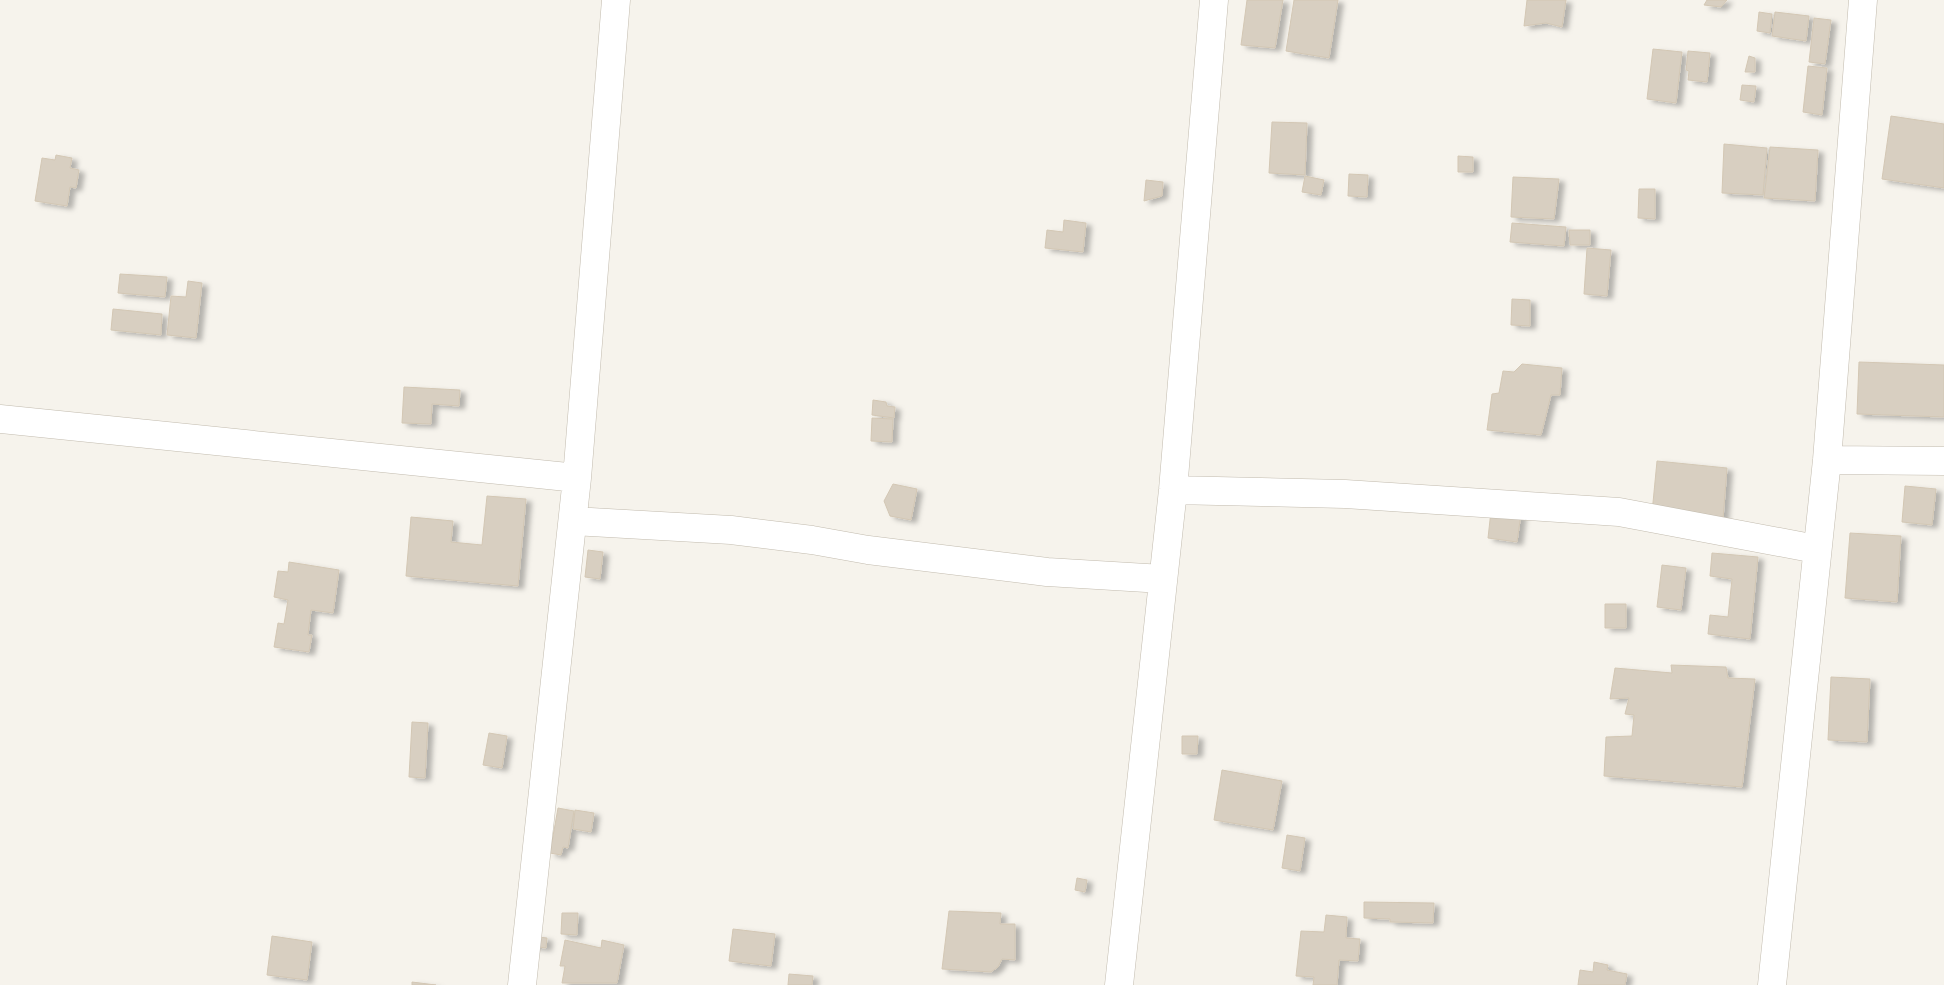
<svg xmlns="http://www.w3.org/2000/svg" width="1944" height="985" font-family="'Exo 2',sans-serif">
	<defs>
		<filter id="shadow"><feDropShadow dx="5.5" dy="3" stdDeviation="2.5" flood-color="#0004"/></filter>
	</defs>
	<rect width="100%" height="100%" fill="#f6f3ec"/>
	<path fill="#d8cfc1" stroke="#d3c7b4" filter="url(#shadow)" d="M1247 0H1283L1275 48 1241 45Z
		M1294 0H1338L1329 58 1286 51Z
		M1527 0H1566L1562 27 1546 23 1524 26Z
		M1707 0H1727L1721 7 1704 5Z
		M1759 12 1772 14 1770 33 1757 31Z
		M1775 12 1809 16 1806 41 1772 36Z
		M1814 18 1831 20 1825 64 1809 62Z
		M1653 49 1682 52 1676 103 1647 99Z
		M1688 51 1710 53 1707 82 1688 80 1689 71 1686 70Z
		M1749 56 1755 58V72H1745Z
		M1808 66 1827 68 1822 115 1803 112Z
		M1742 85 1756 86 1754 102 1740 100Z
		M1891 116 1944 124V188L1882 179Z
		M1272 122 1307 123 1305 175 1269 173Z
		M1724 144 1767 148 1763 195 1722 193Z
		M1770 147 1818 150 1815 201 1764 198Z
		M56 155 72 158 70 168 79 170 76 188 70 187 67 206 35 201 42 158 55 160Z
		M1458 156 1473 157V172H1458Z
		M1349 174 1368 175 1367 197 1348 196Z
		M1305 176 1324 180 1321 195 1302 192Z
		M1513 177 1559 179 1554 219 1511 217Z
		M1146 180 1163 182 1162 196 1144 201Z
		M1639 189H1655V219L1638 218Z
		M1064 220 1086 223 1083 252 1045 248 1047 230 1063 232Z
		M1512 223 1566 227 1564 246 1510 242Z
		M1569 230H1590V245H1570Z
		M1587 248 1611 250 1607 296 1584 294Z
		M120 274 167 277 165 297 118 293Z
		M188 281 202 283 196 338 167 335 171 296 186 297Z
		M1512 299 1530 300V326L1511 325Z
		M113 309 162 314 161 335 111 330Z
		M1859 362 1944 365V417L1857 414Z
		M1522 364 1562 368 1560 395H1551L1541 435 1487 430 1492 394 1499 393 1503 371 1514 372Z
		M404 387 460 390 459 406 432 404 431 424 402 423Z
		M873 400 886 402 887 406 895 407 894 418 872 415Z
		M872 418 893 419 892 442 871 441Z
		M1657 461 1727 468 1723 519 1652 513Z
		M893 484 917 489 911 520 890 516 884 501Z
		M1905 486 1936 489 1932 525 1902 522Z
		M487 496 526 499 518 586 406 576 411 517 453 521 451 542 482 545Z
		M1491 511 1521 514 1517 542 1488 538Z
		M1850 533 1901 536 1897 602 1845 598Z
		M588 550 603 552 600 579 585 577Z
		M1712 553 1758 557 1750 639 1708 634 1710 615 1728 617 1732 579 1710 576Z
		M289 562 339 570 333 613 311 610 308 635H312L309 652 274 647 278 623 284 624 288 600 274 597 278 571 288 572Z
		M1662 565 1686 568 1681 610 1657 607Z
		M1605 604H1626V628H1605Z
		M1671 665 1726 667 1728 678 1755 679 1742 787 1604 776 1606 737 1632 736 1634 715 1625 714 1629 698 1610 699 1615 668 1672 673Z
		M1831 677 1870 679 1867 742 1828 740Z
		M412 722 428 723 425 778 409 777Z
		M489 733 507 736 502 768 483 765Z
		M1182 736H1198L1197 754H1182Z
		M1222 770 1282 781 1273 830 1214 820Z
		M558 808 574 811 568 848 563 847 561 855 550 853Z
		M575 810 594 813 591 832 573 829Z
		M1287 835 1305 838 1300 871 1282 868Z
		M1077 878 1087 880 1085 892 1075 890Z
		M1364 902 1434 903 1433 923 1390 922V919L1364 918Z
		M949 911 1001 913 1000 924H1015V960L1002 959 998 967 991 972 942 969Z
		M562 913H578L577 935 561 934Z
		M1326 915 1347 917 1346 938 1360 939 1358 961 1339 960 1337 985H1313L1314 977 1296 976 1301 931 1324 932Z
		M733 929 775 934 771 966 729 961Z
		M272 936 312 942 307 980 267 975Z
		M531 936 547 938 546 948 530 946Z
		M565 940 601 948 602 940 624 945 617 983H562L565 966H560Z
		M1594 962 1608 965 1607 970 1627 974 1625 985H1578L1580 970 1593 972Z
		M789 974 813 976 812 985H788Z
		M412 982 436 985H412Z"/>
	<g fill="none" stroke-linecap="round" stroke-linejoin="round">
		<defs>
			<path id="minor" d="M0 419 577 478
				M1827 460 1944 461
				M1173 490 1345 494 1619 512 1816 549
				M573 521 731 530 812 540 868 550 1047 572 1163 579
				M522 985 577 478 616 0
				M1119 985 1173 490 1214 0
				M1772 985 1827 460 1863 0"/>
		</defs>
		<use href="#minor" stroke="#c2bbae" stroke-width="29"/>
		<use href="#minor" stroke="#fff" stroke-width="28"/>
	</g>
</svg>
